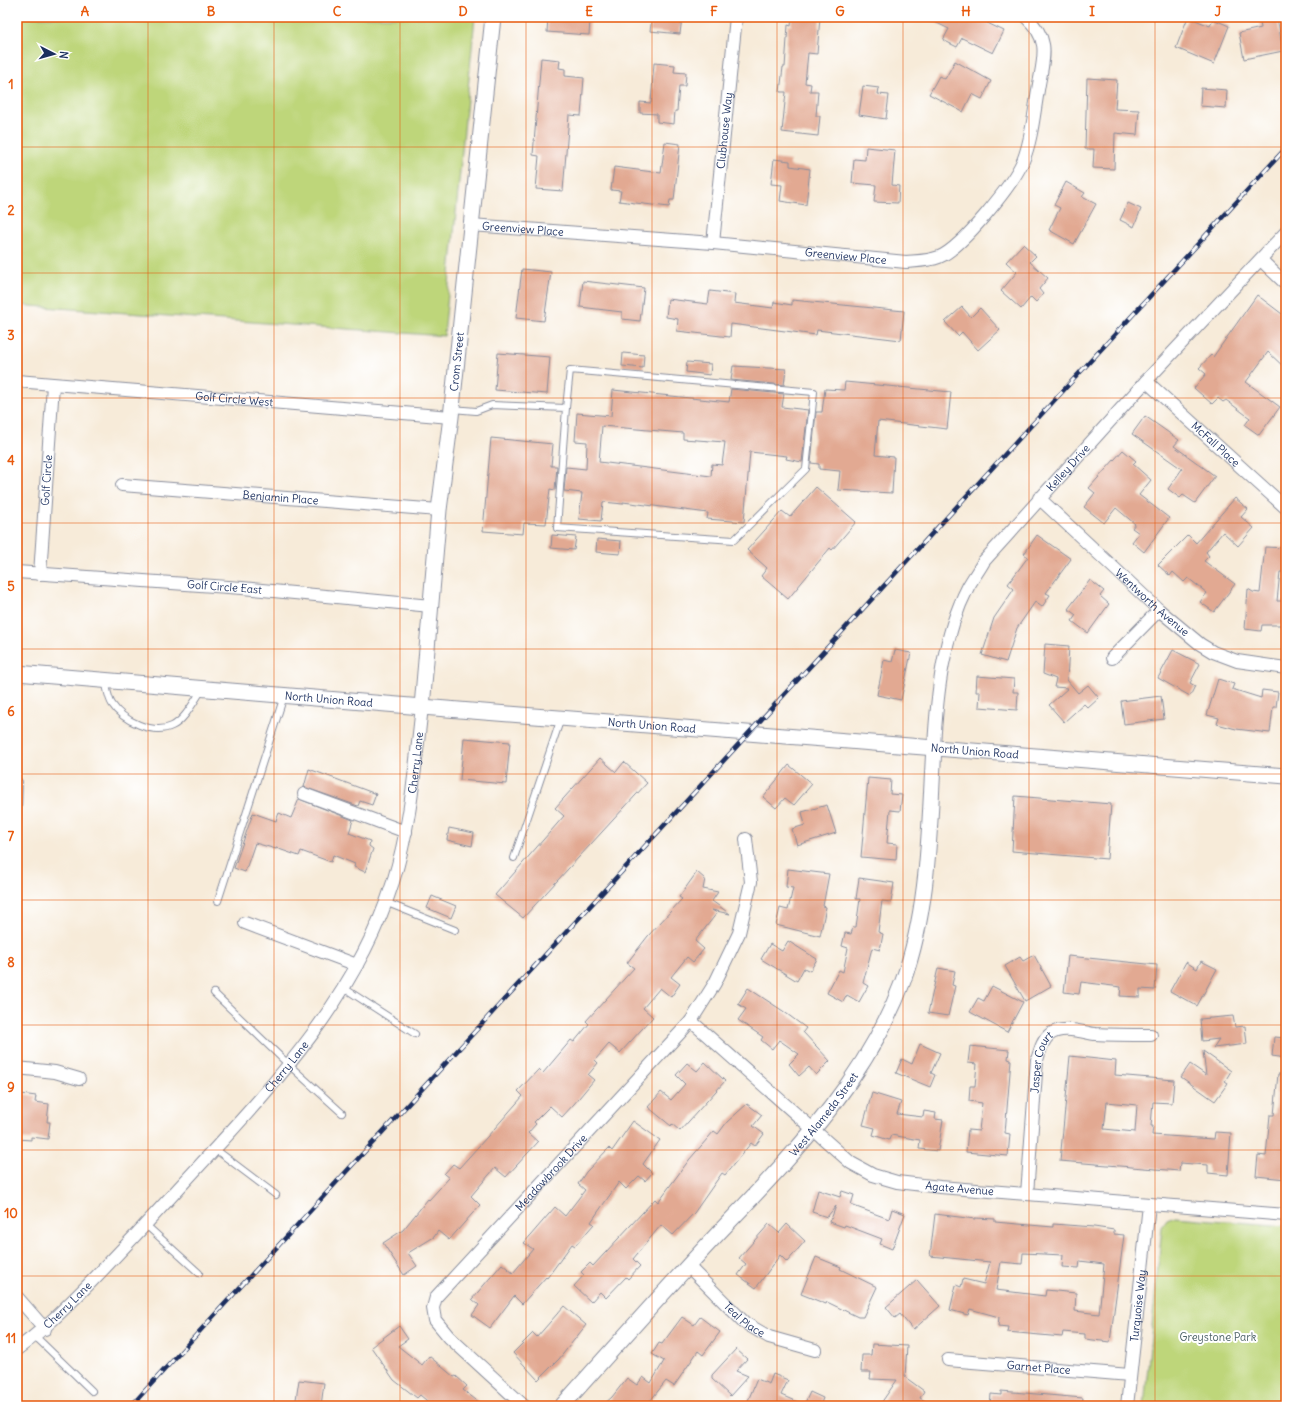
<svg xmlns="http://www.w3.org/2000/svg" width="1303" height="1423" font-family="Delius,sans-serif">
	<rect width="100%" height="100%" fill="#fff"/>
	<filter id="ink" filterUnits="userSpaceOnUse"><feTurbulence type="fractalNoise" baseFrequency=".025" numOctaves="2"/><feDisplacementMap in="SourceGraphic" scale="8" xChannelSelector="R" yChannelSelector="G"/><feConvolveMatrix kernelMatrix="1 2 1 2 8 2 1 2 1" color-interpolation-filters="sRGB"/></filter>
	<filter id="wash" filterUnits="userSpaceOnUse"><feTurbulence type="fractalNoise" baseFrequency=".012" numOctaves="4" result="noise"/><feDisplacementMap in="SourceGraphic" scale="16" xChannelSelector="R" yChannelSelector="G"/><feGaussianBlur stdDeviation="0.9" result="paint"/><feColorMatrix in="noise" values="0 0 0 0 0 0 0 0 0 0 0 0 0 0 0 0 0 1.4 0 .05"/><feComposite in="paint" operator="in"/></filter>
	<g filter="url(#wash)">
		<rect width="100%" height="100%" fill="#f7ebd9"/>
		<path fill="#bed67a" stroke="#6c826c" d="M17 17H475L444 336 17 305Z
			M1175 1217 1286 1226V1406H1144L1162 1227 1167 1220Z"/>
		<g id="blocks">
			<path fill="#e2a992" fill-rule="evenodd" d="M548 17H585V20H590L589 35 547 32Z
				M652 17H682L680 34 650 31Z
				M792 17H820L817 54 808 53 805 83 811 84 810 91H818L816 116H820L818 136 782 132 786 92H780L783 67H785L788 25 791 26Z
				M925 17H975L1004 31 993 53 962 38 957 47 943 40 949 29Z
				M1188 17 1210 26 1213 19 1229 26 1214 64 1176 48Z
				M1259 17H1277L1283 51 1244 59 1239 33 1261 28Z
				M541 58 560 60 559 68 565 69V76L584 78 581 116 569 115 563 191 536 189 539 156 533 155Z
				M955 61 991 81 982 99 972 94 963 112 929 94 939 76 945 79Z
				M654 63 675 65 674 72 686 73 685 86H679L677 111H675L674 124 657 122V114L640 113V102L651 103Z
				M1087 78 1117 80 1115 109 1139 110 1137 135 1115 133 1114 169 1093 168 1094 149H1085Z
				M863 86 879 88 878 94 889 95 886 119 859 115Z
				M1201 88 1227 90 1226 108 1200 106Z
				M665 142 680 144 674 200H670L669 207 619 201 621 191 611 190 614 167 661 173Z
				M866 147 895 150 892 185 899 186 898 203 874 202 876 185 852 183 854 159 865 160Z
				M774 159 790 161V166L810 169 806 205 780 201 782 185 771 184Z
				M1066 182 1085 193 1082 197 1096 204 1074 244 1049 230 1060 208 1054 205Z
				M1128 203 1141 209 1134 227 1120 220Z
				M1023 244 1036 256 1030 262 1048 278 1039 289 1043 294 1036 302 1031 297 1021 309 1001 291 1017 272 1006 262Z
				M522 269 551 272 544 321 516 318Z
				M583 281 644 288 640 321 622 319V312L580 307Z
				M710 291 735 294 734 303 773 308 774 302 792 305V300L904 311 901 340 817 330 816 335 731 324 730 337 677 331 678 319 666 317 668 299 708 304Z
				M1257 295 1286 317V369L1268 352 1246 382 1280 407 1259 435 1245 425 1250 418 1226 400 1223 402 1218 398 1212 404 1194 388 1206 374 1199 368 1211 355 1213 357Z
				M962 307 971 317 980 308 1000 330 978 350 962 332 958 336 945 322Z
				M498 353 550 357 547 394 495 390Z
				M623 353 644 355 643 368 622 366Z
				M687 362 711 364 710 375 686 372Z
				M733 366 786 369 784 385 731 380Z
				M845 382 951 392 947 429 878 421 875 455 894 457 892 493 838 490 840 471 819 469V464L811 463 816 412H822L825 389 844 390Z
				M731 389 784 394 782 407 808 410 802 462 786 459 787 456 750 452 744 522 707 519 708 513 623 502V504L603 502 601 521 579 519 582 493 564 491 566 467 586 469 587 442 575 441 577 413 611 416 613 390 729 402ZM602 426 683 433V439L725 442 722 465 712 464 711 476 599 462Z
				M1145 416 1179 440 1174 446 1215 476 1195 503 1183 495 1180 498 1168 489 1182 469 1132 434Z
				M491 438 553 444 551 466H557L555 490 550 489 546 524 524 523 523 534 483 531Z
				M1123 450 1136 461 1133 464 1151 480 1139 495 1169 518 1144 552 1132 542 1139 533 1132 528 1135 524 1116 508 1104 523 1084 507 1095 493 1089 488Z
				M816 487 856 522 832 550 830 548 788 599 761 576 767 568 747 550 782 511 790 517Z
				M1235 498 1248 509 1241 517 1254 528 1238 546 1223 532 1206 552 1209 556 1204 561 1235 584 1214 612 1200 602 1207 593 1188 578 1184 582 1173 572 1170 576 1158 565 1188 535 1196 543Z
				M552 535 576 537 574 550 551 548Z
				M1037 535 1071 559 1046 593 1050 595 1042 607 1035 602 1017 628 1006 662 982 655 994 618 1014 589 1008 584 1028 557 1024 554Z
				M597 539 621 541 620 554 596 552Z
				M1265 547 1286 548V572H1280L1277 601H1286V625H1262L1261 631 1245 629 1248 589 1253 592 1260 593Z
				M1090 580 1104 591 1100 596 1109 604 1088 633 1072 621 1076 615 1068 609Z
				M1045 644 1069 646 1067 680 1078 693 1088 685 1099 698 1088 708 1084 704 1064 722 1049 705 1068 688 1054 687 1056 679 1043 674Z
				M895 650 911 653 901 700 877 695 884 660 892 662Z
				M1173 650 1200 664 1190 683 1195 686 1190 696 1158 678Z
				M977 676 1014 679 1013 692H1018L1017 710 979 707 980 692H976Z
				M1218 679 1234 684 1232 689 1261 698 1262 690 1278 692 1276 707H1273L1270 733 1236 729 1217 724 1219 718 1207 715Z
				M1161 696 1164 719 1124 724 1121 701Z
				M464 738 510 742 506 784 460 780Z
				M600 758 616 772 624 762 647 783 523 918 495 895 564 816 555 808Z
				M789 765 812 784 794 805 785 798 776 808 763 797Z
				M309 769 376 794 372 805 360 801 358 806 304 787Z
				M868 778 891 780 890 794 902 795 900 811 890 810 887 843 897 844 896 860 861 857Z
				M1015 796 1111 804 1107 859 1012 851Z
				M299 799 353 820 349 833 370 841 369 846 373 849 365 872 354 867 355 864 333 855 331 862 301 851 299 856 276 848V849L255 843 245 872 234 868 253 813 276 821 279 813 291 818Z
				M827 805 836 833 797 845 792 829 805 825 802 812Z
				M449 828 474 833 472 846 447 840Z
				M788 869 829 874 823 906 826 907 820 936 776 925 780 908 788 910 793 888 786 887Z
				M697 872 705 879 703 889 718 892 712 901 730 914 712 910 717 913 695 941 704 949 693 962 687 957 671 977 680 984 671 997 660 988 643 1008 653 1017 620 1053 609 1044 595 1060 598 1063 588 1075 594 1080 574 1104 562 1117 550 1106 534 1122 536 1124 528 1133 538 1142 506 1177 495 1168 471 1196 480 1205 449 1240 438 1231 434 1237 408 1253 417 1266 404 1275 383 1243 403 1230 428 1199 429 1200 449 1178 444 1174 453 1164 459 1168 487 1137 523 1096 518 1091 539 1069 543 1073 571 1040 574 1042 589 1024 586 1021 634 968 627 963 648 936 682 899 679 897Z
				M859 878 894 883 891 902 882 901 878 932 883 934 880 950 872 948 863 983 868 986 859 1002 847 995 843 1002 827 993 839 970 843 972 848 948 842 946 845 933 851 934 853 927H856L860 899H856Z
				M432 896 456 906 451 918 427 908Z
				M788 941 817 959 810 971 804 968 797 981 761 959 770 944 782 951Z
				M1034 955 1051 986 1025 1001 1005 966 1020 957 1023 961Z
				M1068 956 1157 965 1155 990 1140 989V997L1120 996 1121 987 1081 982 1079 994 1064 992Z
				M1201 961 1217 969 1197 1006 1170 991 1186 962 1197 969Z
				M938 968 955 971 952 985 955 986 948 1016 928 1013Z
				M992 986 1023 1002 1007 1032 970 1012 978 998 984 1001Z
				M748 988 783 1011 806 1028 803 1032 830 1061 816 1075 809 1067 799 1076 789 1064 799 1054 779 1040 772 1049 761 1040 763 1037 738 1020 746 1009 738 1004Z
				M1233 1016 1235 1027 1245 1026 1247 1044 1213 1048 1219 1039 1202 1041 1200 1019Z
				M1274 1037 1286 1038V1058L1272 1056Z
				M920 1044 940 1053 931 1073 935 1075 930 1087 896 1073 902 1059 912 1064Z
				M970 1046 1009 1050 1008 1059 1011 1060 1005 1133 1010 1134 1008 1156 966 1152 968 1130 979 1131 982 1103 969 1101 970 1086H975L977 1064 968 1063Z
				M1203 1051 1231 1071 1225 1081 1228 1083 1215 1101 1181 1077 1190 1064 1206 1075Z
				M1070 1056 1116 1061 1115 1075 1174 1080 1172 1103 1153 1102 1151 1126H1153L1152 1135 1214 1139 1215 1132 1231 1133 1228 1175 1208 1173V1165L1180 1163 1179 1171 1060 1161ZM1107 1102 1137 1105 1135 1132 1104 1129Z
				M705 1062 725 1081 680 1131 672 1124 671 1126 648 1107 661 1092 671 1100 685 1084 676 1075 687 1063 697 1071Z
				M1278 1074H1286V1179L1256 1176 1258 1155 1266 1156 1270 1115H1274Z
				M872 1093 901 1102 897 1114 923 1117 924 1111 936 1113 935 1119 943 1120 938 1151 919 1149 920 1140 891 1135 889 1140 873 1135 875 1128 863 1125Z
				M21 1094 36 1096 35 1102 49 1104 47 1122H50L48 1139 31 1137V1140L17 1139V1111H19Z
				M747 1104 762 1115 753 1126 764 1134 755 1146 751 1143 725 1175 722 1173 694 1213 673 1235 661 1225 633 1259 640 1266 628 1279 626 1277 606 1298 600 1292 591 1302 574 1286 584 1275 581 1272 590 1263 593 1266 655 1199 658 1202 689 1160 714 1131 718 1134 727 1122Z
				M633 1121 660 1140 643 1164 652 1173 645 1181 639 1176 626 1189 619 1182 591 1222 594 1224 575 1246 572 1244 547 1278 546 1277 522 1304 514 1296 490 1328 472 1315 479 1305 472 1299 502 1264 513 1273 533 1249 524 1243 555 1207 565 1216 585 1190 578 1184 586 1172 609 1148 612 1151Z
				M818 1190 840 1197 842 1191 854 1195 851 1205 889 1219 892 1209 905 1214 892 1249 880 1244 882 1239 845 1225 844 1227 830 1222 836 1206 827 1217 812 1212Z
				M935 1214 975 1219V1218L995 1219V1222L1053 1227V1224L1094 1227 1114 1230V1234L1124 1235 1110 1342 1085 1339V1334L1063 1332 1062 1337 1007 1332 1008 1327 998 1326 999 1317 970 1309 968 1315 950 1310 956 1285 961 1287 963 1279 984 1284 990 1262 930 1256ZM1023 1253 1063 1255 1062 1267 1079 1268 1080 1261 1104 1264 1099 1314 1075 1311 1076 1293 1046 1290 1045 1296 996 1290 1001 1262 1022 1264Z
				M769 1224 779 1233 787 1224 805 1241 787 1262 780 1255 756 1288 738 1275 746 1264 739 1258Z
				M816 1257 841 1267 840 1269 877 1287 863 1317H858L827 1302 826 1304 801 1294Z
				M917 1280 940 1306 913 1330 900 1314 895 1318 886 1307Z
				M564 1306 586 1325 559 1359 538 1380 513 1353 533 1333 537 1337Z
				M682 1317 694 1325 700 1317 720 1332 703 1355 698 1351 674 1386 666 1381 646 1406H602L612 1397 627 1378 637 1385 643 1377 651 1383 664 1361 652 1354 659 1343 662 1344Z
				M399 1326 408 1339 398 1346 422 1365 429 1356 454 1377 456 1376 467 1386 463 1390 484 1406H433L420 1395 417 1398 394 1380 371 1347Z
				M872 1344 907 1346 905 1377 924 1391 920 1398 933 1406H879L897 1380 870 1379 871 1372H861L862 1355H871Z
				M736 1349 747 1359 736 1371 748 1376 730 1396 712 1379V1375Z
				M773 1374 788 1380 781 1395 804 1405 810 1392 823 1398 820 1406H753L747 1403 757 1379 769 1384Z
				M299 1380 324 1383 321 1406H295Z
				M1001 1391 1083 1398 1082 1406H990L991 1394 1001 1395Z"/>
		</g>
	</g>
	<g filter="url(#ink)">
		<use href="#blocks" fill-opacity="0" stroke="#898d9c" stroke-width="1"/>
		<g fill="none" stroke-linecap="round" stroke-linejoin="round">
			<defs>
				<path id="service" d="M452 409 476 411 492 405 566 408 570 370 814 392 806 469 734 540 557 528 566 408
					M105 680C107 688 108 698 112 704 123 721 153 735 172 726 185 720 194 701 202 690
					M17 780 19 782 17 839
					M514 858 561 718
					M218 901 284 696
					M385 902 455 930
					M344 988 415 1034
					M214 993 289 1065 342 1113
					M215 1149 276 1195
					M146 1225 199 1273
					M35 1336 92 1391"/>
				<g id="minor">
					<path id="s1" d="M471 225 713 243 906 262C918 261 929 261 939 257 962 248 1013 184 1023 161 1032 139 1034 113 1038 90 1043 58 1052 41 1026 17"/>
					<path id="s2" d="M713 243 736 17"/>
					<path d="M1261 260 1286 284"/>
					<path id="s3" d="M17 381 451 417"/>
					<path id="s4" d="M1146 381 1286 508"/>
					<path id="s5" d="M122 485 439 510"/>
					<path id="s6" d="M1039 498 1159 610 1200 644 1213 652 1237 661 1286 668"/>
					<path id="s7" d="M17 572 242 588 431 606"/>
					<path id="s8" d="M40 574 53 385"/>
					<path d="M1112 658 1159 610"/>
					<path id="s9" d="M934 747C937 693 943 636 968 587 973 578 979 570 984 561L1146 381 1286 232"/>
					<path d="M304 794 406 832"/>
					<path d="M245 923 357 965"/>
					<path id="s10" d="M691 1021 851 1163 873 1175 897 1182 940 1187 1286 1215"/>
					<path d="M17 1068 55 1072 79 1079"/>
					<path id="s11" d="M1027 1194 1037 1060C1040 1051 1042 1041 1049 1035 1061 1025 1082 1032 1095 1034 1113 1035 1132 1035 1151 1035"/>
					<path id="s12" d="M688 1266 745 1323 769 1337 815 1350"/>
					<path d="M17 1297 45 1329"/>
					<path id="s13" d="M17 1349C44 1330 66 1307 90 1283 120 1252 149 1221 178 1189 263 1096 354 1005 393 882 411 825 415 766 422 707"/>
					<path id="s14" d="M948 1360 1130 1375"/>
					<path id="s15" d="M524 1406 449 1337 435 1320 433 1308 436 1297 691 1021 715 983 739 933 751 882 746 839"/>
					<path id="s16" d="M1127 1406 1149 1205"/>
				</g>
				<g id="tertiary">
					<path id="s17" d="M17 673 422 707 1286 776"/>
					<path id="s18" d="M422 707 439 510 451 417 493 17"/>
					<path id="s19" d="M562 1406C611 1351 660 1296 710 1242 786 1161 863 1088 903 981 930 906 929 825 934 747"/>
				</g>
			</defs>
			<use href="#service" stroke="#898d9c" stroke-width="8"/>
			<use href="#minor" stroke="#898d9c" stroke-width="14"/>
			<use href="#tertiary" stroke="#898d9c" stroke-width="17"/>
			<use href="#service" stroke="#fff" stroke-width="6"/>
			<use href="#minor" stroke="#fff" stroke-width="12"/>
			<use href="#tertiary" stroke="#fff" stroke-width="15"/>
			<defs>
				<path id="rail" d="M131 1406 1286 148"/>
			</defs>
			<use href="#rail" stroke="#1b2f5e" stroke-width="4.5"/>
			<use href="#rail" stroke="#fff" stroke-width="3" stroke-dasharray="9" stroke-linecap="butt"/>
		</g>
	</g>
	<path fill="none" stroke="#e8590c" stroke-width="1" stroke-opacity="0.55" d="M148 17V1406M274 17V1406M400 17V1406M526 17V1406M652 17V1406M777 17V1406M903 17V1406M1029 17V1406M1155 17V1406M17 147H1286M17 273H1286M17 398H1286M17 523H1286M17 649H1286M17 774H1286M17 900H1286M17 1025H1286M17 1150H1286M17 1276H1286"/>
	<g text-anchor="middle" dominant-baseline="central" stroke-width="4" stroke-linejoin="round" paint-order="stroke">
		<g font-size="11" fill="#1b2f5e" stroke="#fff">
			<text stroke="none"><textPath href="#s2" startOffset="113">Clubhouse Way</textPath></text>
			<text stroke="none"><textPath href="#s1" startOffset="52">Greenview Place</textPath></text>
			<text stroke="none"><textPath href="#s1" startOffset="376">Greenview Place</textPath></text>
			<text stroke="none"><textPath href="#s18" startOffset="347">Crom Street</textPath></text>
			<text stroke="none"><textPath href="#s3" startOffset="218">Golf Circle West</textPath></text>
			<text stroke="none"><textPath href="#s4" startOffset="94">McFall Place</textPath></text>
			<text stroke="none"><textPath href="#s9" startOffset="321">Kelley Drive</textPath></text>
			<text stroke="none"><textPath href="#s8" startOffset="94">Golf Circle</textPath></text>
			<text stroke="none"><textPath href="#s5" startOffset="159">Benjamin Place</textPath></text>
			<text stroke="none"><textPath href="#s7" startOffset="208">Golf Circle East</textPath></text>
			<text stroke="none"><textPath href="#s6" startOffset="154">Wentworth Avenue</textPath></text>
			<text stroke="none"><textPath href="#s17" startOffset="313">North Union Road</textPath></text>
			<text stroke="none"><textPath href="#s17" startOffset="637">North Union Road</textPath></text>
			<text stroke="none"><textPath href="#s17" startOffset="961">North Union Road</textPath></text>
			<text stroke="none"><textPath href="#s13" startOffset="727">Cherry Lane</textPath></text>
			<text stroke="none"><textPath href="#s11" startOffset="133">Jasper Court</textPath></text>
			<text stroke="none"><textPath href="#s13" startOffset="391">Cherry Lane</textPath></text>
			<text stroke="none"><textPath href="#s19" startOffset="392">West Alameda Street</textPath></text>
			<text stroke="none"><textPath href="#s15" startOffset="317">Meadowbrook Drive</textPath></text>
			<text stroke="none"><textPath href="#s10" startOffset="327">Agate Avenue</textPath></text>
			<text stroke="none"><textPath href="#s13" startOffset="67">Cherry Lane</textPath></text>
			<text stroke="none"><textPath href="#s16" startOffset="101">Turquoise Way</textPath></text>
			<text stroke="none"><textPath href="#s12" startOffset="78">Teal Place</textPath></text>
			<text stroke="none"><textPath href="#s14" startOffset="91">Garnet Place</textPath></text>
		</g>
		<g font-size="11" fill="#4c6166" stroke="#fff">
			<text x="1218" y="1337">Greystone Park</text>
		</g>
	</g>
	<rect width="1303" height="1423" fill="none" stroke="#fff" stroke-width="44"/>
	<g transform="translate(54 54) rotate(96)" stroke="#ffffff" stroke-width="3" paint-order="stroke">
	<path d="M0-3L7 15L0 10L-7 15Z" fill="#1b2f5e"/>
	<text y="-6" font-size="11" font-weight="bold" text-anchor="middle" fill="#1b2f5e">N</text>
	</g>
	<rect x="22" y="22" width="1259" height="1379" fill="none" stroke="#e8590c" stroke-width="1.5"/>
	<g font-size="13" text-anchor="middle" font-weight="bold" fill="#e8590c">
		<text x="85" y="16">A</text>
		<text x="211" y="16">B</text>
		<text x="337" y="16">C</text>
		<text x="463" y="16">D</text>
		<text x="589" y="16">E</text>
		<text x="714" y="16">F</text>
		<text x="840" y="16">G</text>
		<text x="966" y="16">H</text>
		<text x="1092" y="16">I</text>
		<text x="1218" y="16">J</text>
		<text x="11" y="89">1</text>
		<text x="11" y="215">2</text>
		<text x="11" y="340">3</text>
		<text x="11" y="465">4</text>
		<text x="11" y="591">5</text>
		<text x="11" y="716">6</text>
		<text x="11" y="841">7</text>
		<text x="11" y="967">8</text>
		<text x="11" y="1092">9</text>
		<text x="11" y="1218">10</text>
		<text x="11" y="1343">11</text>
	</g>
</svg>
